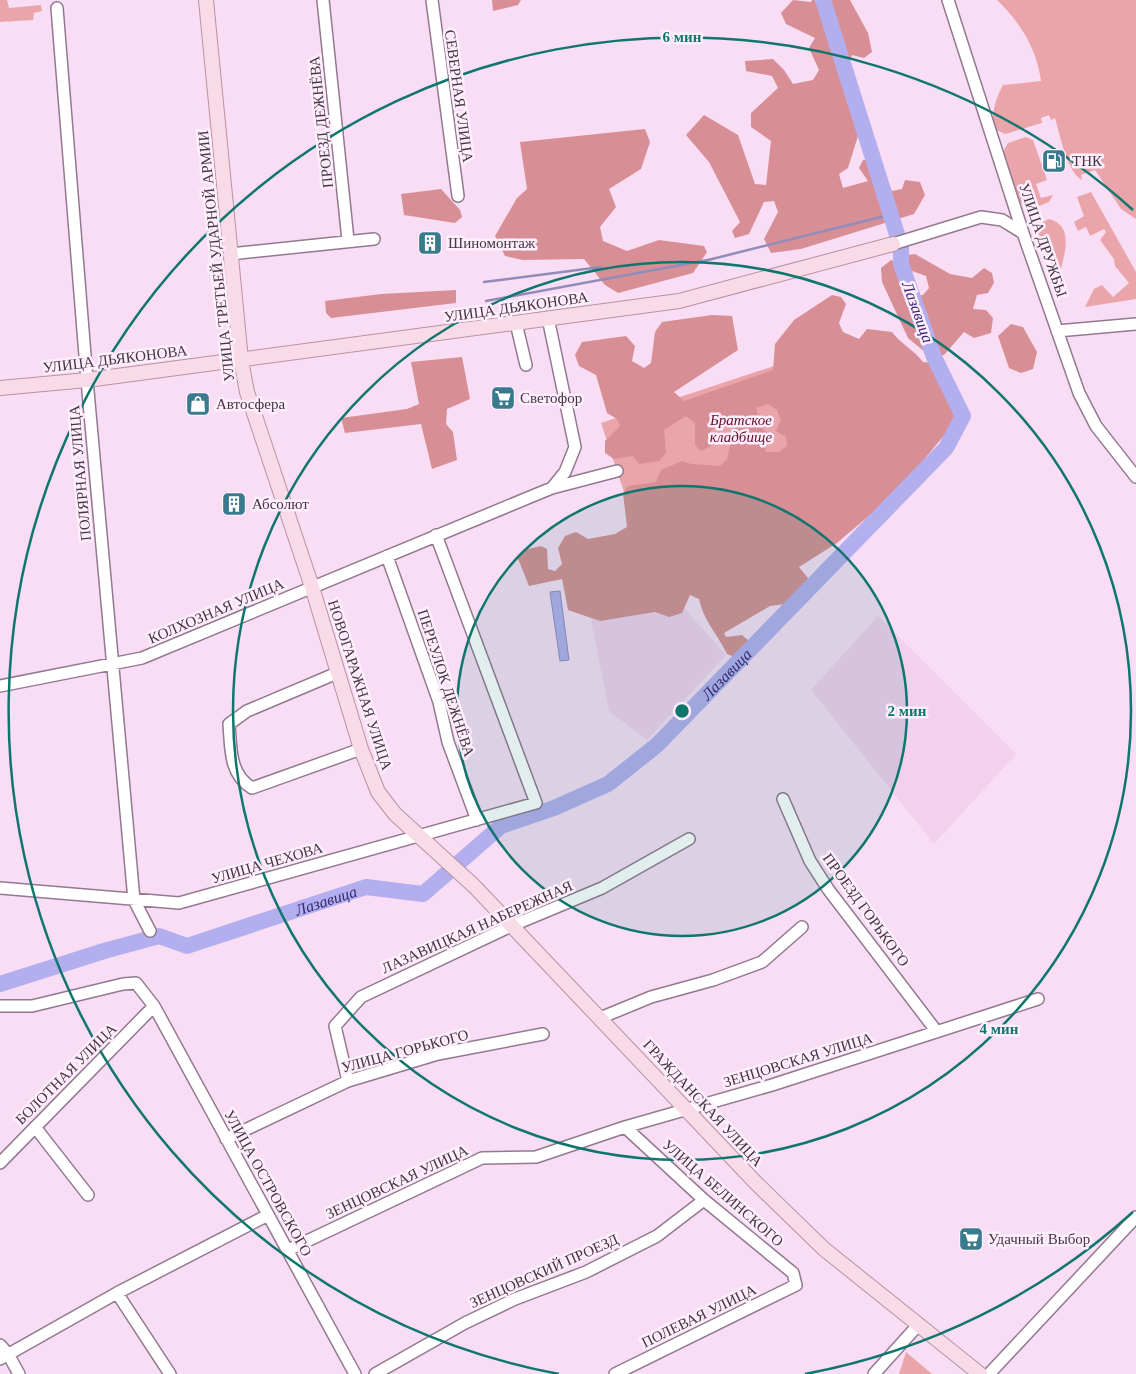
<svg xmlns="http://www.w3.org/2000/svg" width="1136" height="1374" font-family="'Times New Roman',serif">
	<rect width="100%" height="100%" fill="#f9ddf5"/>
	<path fill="#f2d0ee" d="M668 590 726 655 647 740 609 711 591 620Z
		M878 616 1016 754 934 844 811 690Z"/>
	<path fill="#eaa5ab" d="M0 0H7L9 8 41 5 42 11 34 13 33 20 0 22Z
		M997 0H1136V219L1121 209 1095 170 1081 175 1082 180C1067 172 1060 135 1055 118L1051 120 1049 115 1041 118 1042 123 1005 134 995 129C990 115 996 98 1003 85L1041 81C1037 49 1020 22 997 0Z
		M1026 137 1033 140 1047 180 1036 184 1041 198 1053 195 1049 202 1030 210 1020 202 1003 152 1008 143Z
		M1091 192 1136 272V299L1085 307 1094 289 1102 285 1113 297 1129 283 1115 266 1114 259 1100 240 1106 232 1104 229 1090 236 1086 227 1078 231 1074 222 1084 216 1077 197Z
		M1049 219C1075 226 1064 255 1060 273L1056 275 1035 225Z
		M856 339 887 431 632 516 601 423Z
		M906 1352 932 1374H899Z"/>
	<path fill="#d78f95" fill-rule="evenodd" d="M492 0H521L518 5 493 11Z
		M793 0 811 2 812 0H850L868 33 872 52 864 58 852 55 841 76 858 136 848 168 839 174 843 188 868 181 859 168 863 160 875 159 892 191 902 189 905 180 920 182 925 195 914 214 801 249 771 253 764 239 778 212 774 201 764 202 749 234 735 238 732 231 740 222 709 162 686 135 704 115 738 135 755 184 766 185 771 141 751 127V113L778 88 772 76 746 71 745 61 773 59 784 70 793 84 813 80 819 70 809 48 815 38 786 24 781 13Z
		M645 129 650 142 641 169 609 189 616 207 600 227 603 241 627 251 659 240 704 246 707 252 693 273 618 293 605 285 584 259 523 260 505 256 495 236 517 198 527 189 520 142Z
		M441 189 460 210 462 217 455 223 404 215 401 194Z
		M915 254 950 274 972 278 984 268 992 273 994 283 988 293 977 295 973 309 986 310 993 318 991 333 974 338 964 332 944 355 931 357 908 338 882 282 881 268 891 260 897 263 909 296 923 295 929 288 926 276 912 271 905 265 907 255Z
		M456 290V303L331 318 326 313 325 301 381 294Z
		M832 295 841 297 846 304 839 323 843 332 859 339 867 329 892 332C901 344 913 349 923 362L934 363 937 375 958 419 926 457 923 470 837 543 799 567 808 578 807 587 785 604 770 606 724 633 726 637 742 635 749 641 745 651 735 657 727 654C718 635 703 620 699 599L690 595 682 613 669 617 655 612 600 621 568 610 562 579 529 586 517 556 524 550 541 546 547 549 548 569 555 571 562 564 558 548 565 536 576 532 588 539 615 534 627 527 623 493 628 486 656 482 661 470 682 461 691 464 720 466 727 459 734 427 726 424 711 430V446L701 451 695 445V423L686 416 664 430 666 453 659 461 639 464 633 456 614 459 605 453V441L620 426 617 419 607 413 596 375 579 366 575 355 582 342 626 336 635 346 632 361 644 368 651 363 655 332 662 322 712 315 732 316 738 350 674 392 684 401 773 370 775 344 794 320ZM768 404 777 410 781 420 776 431 786 437 787 446 779 452H766L765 444 770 437 762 428 756 408Z
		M1011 324 1023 327 1037 352 1033 369 1021 373 1009 368 998 336Z
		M462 357 470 399 447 409 446 424 453 432 457 460 432 469 421 424 345 433 341 418 407 409 419 404 411 362Z"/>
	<path fill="#b3afee" stroke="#918bba" d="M560 591 569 660 560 661 550 592Z"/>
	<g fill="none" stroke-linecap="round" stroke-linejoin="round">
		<path stroke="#918bba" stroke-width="2.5" d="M484 282 601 267
			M486 301 708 260 889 215"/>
		<path stroke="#b3afee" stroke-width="16" id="s1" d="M0 984 104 951 159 936 187 946 366 887 423 894 501 826 554 808 608 784 657 745 946 448 963 416 934 357 901 264V247L823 0"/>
		<defs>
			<path id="minor" d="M323 0 348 240
				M432 0 458 196
				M948 0 1023 233 1079 393 1096 426 1136 477
				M57 8 87 380 134 900 150 931
				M893 244 981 217 1002 220 1023 233
				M230 254 374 239
				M548 318 575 447 565 472 552 488
				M516 323 526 365
				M1057 331 1136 324
				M387 556 439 702 448 742 477 820
				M337 673 247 711 229 724C231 748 229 774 252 788L361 749
				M0 686 142 658 530 497 552 488 617 471
				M783 799 810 861 828 889 937 1032
				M0 888 179 903 536 803 436 535
				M0 1006H32L123 984 136 983 154 1006 355 1374
				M600 1018 651 997 713 980 762 962 802 927
				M348 1081 335 1026 361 997 511 926 602 888 689 839
				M35 1127 88 1195
				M226 1139 348 1081 438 1054 543 1034
				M0 1163 154 1006
				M288 1250 482 1158 536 1157 625 1127 772 1085 1038 999
				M117 1293 170 1374
				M0 1345 8 1354 19 1374
				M0 1359 117 1293 268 1215
				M375 1374 465 1323 515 1299 586 1272 657 1236 704 1200
				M615 1374 796 1285 793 1273 704 1200 625 1127
				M874 1374 919 1324
				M989 1374 1136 1217"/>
			<path id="major" d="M206 0 241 360 247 392 312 587 361 749 378 792 395 814 474 886 755 1182 824 1249 980 1374
				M0 388 87 380 679 301 893 244"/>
		</defs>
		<use href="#minor" stroke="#92798f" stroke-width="14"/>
		<use href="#major" stroke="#b792a2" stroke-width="16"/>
		<use href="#minor" stroke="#fff" stroke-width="11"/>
		<use href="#major" stroke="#f9dbe7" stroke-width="14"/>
	</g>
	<circle cx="682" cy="711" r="225" fill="#0f766e" fill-opacity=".12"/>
	<g fill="none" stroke="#0f766e" stroke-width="2.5">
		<circle cx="682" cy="711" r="225"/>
		<circle cx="682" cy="711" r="449"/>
		<path d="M1133 1212A674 674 0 0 1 805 1374M559 1374A674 674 0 1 1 1133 210"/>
	</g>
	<defs>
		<symbol id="fuel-square" viewBox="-11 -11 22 22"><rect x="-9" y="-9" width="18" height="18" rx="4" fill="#3a7a8e" stroke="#ffeefd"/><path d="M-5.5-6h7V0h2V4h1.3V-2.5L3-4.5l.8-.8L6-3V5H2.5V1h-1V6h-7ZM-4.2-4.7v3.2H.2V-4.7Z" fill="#fff"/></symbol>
		<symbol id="building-square" viewBox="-11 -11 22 22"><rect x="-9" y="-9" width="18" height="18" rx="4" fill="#3a7a8e" stroke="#ffeefd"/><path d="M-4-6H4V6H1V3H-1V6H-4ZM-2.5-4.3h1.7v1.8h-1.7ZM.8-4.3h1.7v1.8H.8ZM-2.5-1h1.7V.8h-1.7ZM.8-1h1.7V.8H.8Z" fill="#fff"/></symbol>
		<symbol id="supermarket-square" viewBox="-11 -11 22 22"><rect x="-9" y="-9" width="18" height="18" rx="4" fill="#3a7a8e" stroke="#ffeefd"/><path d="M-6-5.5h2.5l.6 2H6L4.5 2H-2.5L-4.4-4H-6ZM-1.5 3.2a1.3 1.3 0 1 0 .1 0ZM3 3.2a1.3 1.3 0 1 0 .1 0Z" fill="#fff"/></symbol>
		<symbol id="shop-square" viewBox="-11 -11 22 22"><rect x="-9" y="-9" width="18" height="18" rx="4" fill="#3a7a8e" stroke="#ffeefd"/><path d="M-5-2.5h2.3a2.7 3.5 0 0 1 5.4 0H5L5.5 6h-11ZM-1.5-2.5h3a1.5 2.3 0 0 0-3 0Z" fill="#fff"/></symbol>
	</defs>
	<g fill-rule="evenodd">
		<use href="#fuel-square" x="1040" y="147" width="28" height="28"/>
		<use href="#building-square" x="416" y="229" width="28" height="28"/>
		<use href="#supermarket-square" x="489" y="384" width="28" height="28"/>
		<use href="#shop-square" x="184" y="390" width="28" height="28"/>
		<use href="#building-square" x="220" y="490" width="28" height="28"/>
		<use href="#supermarket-square" x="957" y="1225" width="28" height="28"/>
	</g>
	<g text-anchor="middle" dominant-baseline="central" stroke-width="5" stroke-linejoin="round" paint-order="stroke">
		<g font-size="15" fill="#433741" stroke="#ffeefd">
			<text transform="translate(459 96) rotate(82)">СЕВЕРНАЯ УЛИЦА</text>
			<text transform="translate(321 122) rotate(-96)">ПРОЕЗД ДЕЖНЁВА</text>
			<text transform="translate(1043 240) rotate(71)">УЛИЦА ДРУЖБЫ</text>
			<text transform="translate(216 256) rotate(-96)">УЛИЦА ТРЕТЬЕЙ УДАРНОЙ АРМИИ</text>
			<text transform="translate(516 307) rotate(-8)">УЛИЦА ДЬЯКОНОВА</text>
			<text transform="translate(115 359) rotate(-7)">УЛИЦА ДЬЯКОНОВА</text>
			<text transform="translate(80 473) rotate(-95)">ПОЛЯРНАЯ УЛИЦА</text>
			<text transform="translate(216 611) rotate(-23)">КОЛХОЗНАЯ УЛИЦА</text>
			<text transform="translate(446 683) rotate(72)">ПЕРЕУЛОК ДЕЖНЁВА</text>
			<text transform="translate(360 685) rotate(72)">НОВОГАРАЖНАЯ УЛИЦА</text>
			<text transform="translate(267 863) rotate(-16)">УЛИЦА ЧЕХОВА</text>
			<text transform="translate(866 910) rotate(54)">ПРОЕЗД ГОРЬКОГО</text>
			<text transform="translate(477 927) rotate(-24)">ЛАЗАВИЦКАЯ НАБЕРЕЖНАЯ</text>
			<text transform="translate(405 1051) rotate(-15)">УЛИЦА ГОРЬКОГО</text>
			<text transform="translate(798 1060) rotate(-17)">ЗЕНЦОВСКАЯ УЛИЦА</text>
			<text transform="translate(66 1074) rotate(-45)">БОЛОТНАЯ УЛИЦА</text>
			<text transform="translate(703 1103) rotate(47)">ГРАЖДАНСКАЯ УЛИЦА</text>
			<text transform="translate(397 1182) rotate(-25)">ЗЕНЦОВСКАЯ УЛИЦА</text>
			<text transform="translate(268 1183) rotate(61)">УЛИЦА ОСТРОВСКОГО</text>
			<text transform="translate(723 1193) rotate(41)">УЛИЦА БЕЛИНСКОГО</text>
			<text transform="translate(544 1271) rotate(-24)">ЗЕНЦОВСКИЙ ПРОЕЗД</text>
			<text transform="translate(699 1316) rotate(-26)">ПОЛЕВАЯ УЛИЦА</text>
		</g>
		<g font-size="15" fill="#433741" stroke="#ffeefd" text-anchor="start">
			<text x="1072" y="161">ТНК</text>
			<text x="448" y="243">Шиномонтаж</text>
			<text x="520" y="398">Светофор</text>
			<text x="216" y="404">Автосфера</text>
			<text x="252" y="504">Абсолют</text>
			<text x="988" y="1239">Удачный Выбор</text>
		</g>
		<g font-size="15" font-style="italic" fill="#640d22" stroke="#ffeefd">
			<text x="741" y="420">Братское<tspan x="741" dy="17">кладбище</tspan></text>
		</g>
		<g font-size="16" font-style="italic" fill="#352870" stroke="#ffeefd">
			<text transform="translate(918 312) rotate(70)">Лазавица</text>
			<text stroke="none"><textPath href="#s1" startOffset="822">Лазавица</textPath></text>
			<text stroke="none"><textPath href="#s1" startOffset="342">Лазавица</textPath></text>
		</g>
	</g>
	<circle cx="682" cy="711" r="8" fill="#0f766e" stroke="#ffeefd" stroke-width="2.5"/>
	<g font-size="15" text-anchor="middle" font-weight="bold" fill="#0f766e" stroke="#ffeefd" stroke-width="5" stroke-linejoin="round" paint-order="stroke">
		<text x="682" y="42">6 мин</text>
		<text x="907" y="716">2 мин</text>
		<text x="999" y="1034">4 мин</text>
	</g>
</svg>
